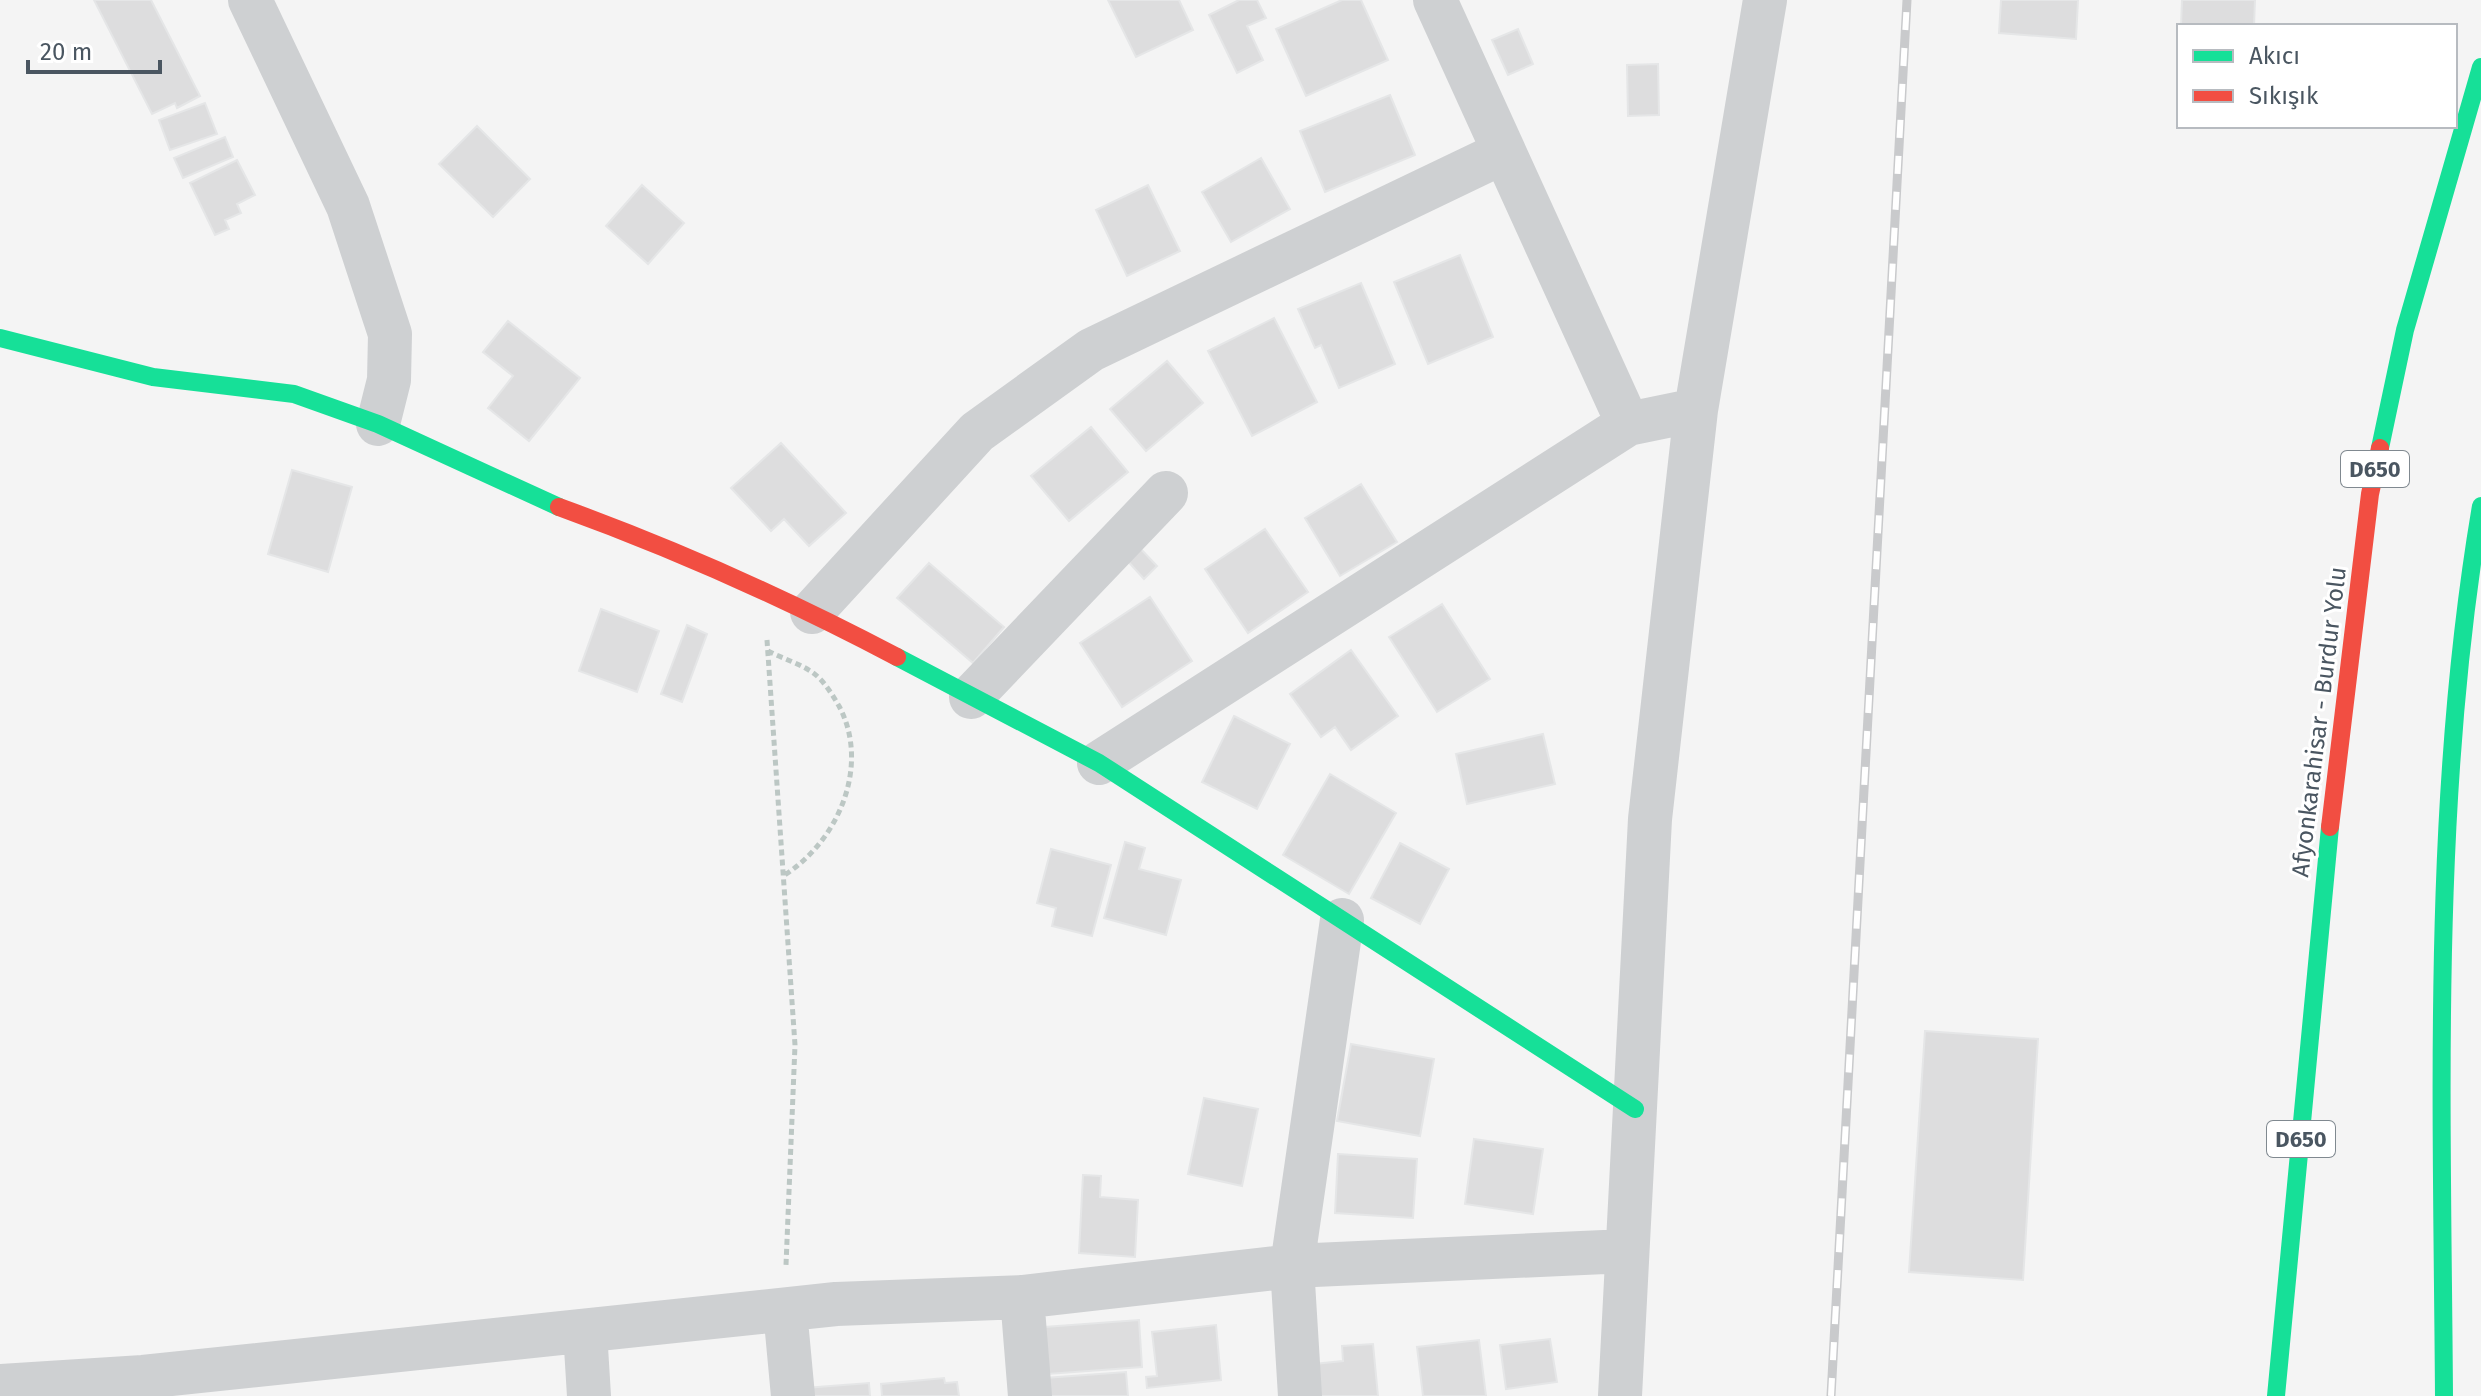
<svg xmlns="http://www.w3.org/2000/svg" width="2481" height="1396" font-family="'Fira Sans',sans-serif">
	<rect width="100%" height="100%" fill="#f4f4f4"/>
	<path fill="#ddddde" stroke="#e5e6e7" stroke-width="2" d="M94 0H151L200 96 177 108 175 103 152 114Z
		M1108 0H1179L1193 30 1136 57Z
		M1239 0H1257L1266 18 1247 26 1263 60 1237 73 1209 15Z
		M1342 0H1361L1388 60 1306 96 1276 29Z
		M2001 0H2078L2076 39 1999 33Z
		M2182 0H2255L2254 26H2181Z
		M1518 29 1533 64 1508 75 1492 40Z
		M1658 64 1659 115 1628 116 1627 65Z
		M1390 95 1415 155 1325 192 1300 131Z
		M205 103 217 134 170 150 159 120Z
		M477 126 530 179 493 217 439 164Z
		M225 137 233 157 183 178 174 158Z
		M1261 158 1290 209 1231 242 1202 192Z
		M237 160 255 195 237 204 241 213 225 220 229 229 215 235 190 183Z
		M642 185 684 223 648 264 606 226Z
		M1148 185 1180 251 1127 276 1096 210Z
		M1460 255 1493 337 1428 364 1394 282Z
		M1361 283 1395 364 1339 388 1321 345 1315 348 1298 309Z
		M1274 318 1317 402 1252 436 1208 351Z
		M508 321 580 378 529 441 488 408 513 376 483 352Z
		M1167 361 1203 403 1146 451 1110 409Z
		M1091 427 1128 472 1069 521 1031 476Z
		M781 443 846 513 809 546 784 519 771 531 731 488Z
		M292 470 352 487 328 572 268 554Z
		M1361 484 1397 542 1340 576 1305 518Z
		M1265 529 1308 592 1248 633 1205 569Z
		M1137 545 1157 566 1144 579 1124 557Z
		M929 563 1004 627 973 663 897 598Z
		M1150 597 1192 661 1122 707 1080 643Z
		M1442 604 1490 679 1437 712 1389 637Z
		M601 609 659 631 637 692 579 671Z
		M687 625 707 634 682 702 661 694Z
		M1351 650 1398 716 1351 750 1335 727 1321 737 1290 694Z
		M1234 716 1290 744 1257 809 1202 782Z
		M1543 734 1555 784 1467 804 1456 754Z
		M1330 774 1396 813 1349 894 1283 855Z
		M1125 842 1145 848 1139 869 1181 880 1166 935 1104 918Z
		M1400 843 1449 869 1420 924 1371 898Z
		M1051 849 1111 865 1092 936 1052 926 1056 908 1037 903Z
		M1925 1031 2038 1039 2023 1280 1909 1272Z
		M1351 1044 1434 1059 1420 1136 1337 1121Z
		M1204 1098 1258 1109 1242 1186 1188 1174Z
		M1474 1139 1543 1149 1533 1214 1465 1204Z
		M1338 1154 1417 1159 1413 1218 1335 1213Z
		M1083 1175 1101 1176 1100 1197 1138 1200 1135 1257 1079 1253Z
		M1139 1320 1142 1367 1034 1375 1031 1328Z
		M1216 1325 1221 1380 1147 1388 1146 1377 1157 1376 1152 1332Z
		M1550 1339 1557 1382 1506 1389 1500 1345Z
		M1479 1340 1486 1396H1423L1417 1347Z
		M1373 1344 1378 1396H1317L1314 1364 1343 1361 1342 1346Z
		M1126 1372 1128 1396H1032L1031 1379Z
		M944 1378 945 1383 957 1382 959 1396H882L881 1384Z
		M869 1383 870 1396H806L805 1388Z"/>
	<g fill="none" stroke-linecap="round" stroke-linejoin="round">
		<path stroke="#bcc7c4" stroke-width="5" stroke-dasharray="6 4" stroke-linecap="butt" d="M767 640 795 1045 786 1265
			M768 651C783 659 805 665 817 676 826 684 833 696 839 706 871 766 838 842 783 876"/>
		<path stroke="#ced0d2" stroke-width="44" d="M250 0 348 206 390 334 389 380 378 424
			M1435 0 1628 424 1696 410
			M812 612 977 432 1091 350 1504 152
			M971 697 1166 493
			M1099 763 1628 424
			M1022 1297 1030 1396
			M785 1310 793 1396
			M585 1331 589 1396
			M0 1386 143 1377 836 1304 1022 1297 1292 1266 1627 1251
			M1300 1396 1292 1266 1342 920
			M1620 1396 1650 819 1696 410 1765 0"/>
		<path stroke="#16e098" stroke-width="18" d="M0 338 153 377 294 394 378 424 559 507
			M2380 448 2405 330 2481 67
			M897 657 1099 763 1635 1109
			M2276 1396 2330 827
			M2444 1396C2442 1099 2431 800 2481 506"/>
		<path stroke="#f24e42" stroke-width="18" d="M559 507C675 549 787 599 897 657
			M2330 827 2370 494 2380 448"/>
		<defs>
			<path id="rail" d="M1831 1396 1907 0"/>
		</defs>
		<use href="#rail" stroke="#c9cacc" stroke-width="9"/>
		<use href="#rail" stroke="#fff" stroke-width="6" stroke-dasharray="18" stroke-linecap="butt"/>
	</g>
	<g text-anchor="middle" dominant-baseline="central" stroke-width="6" stroke-linejoin="round" paint-order="stroke">
		<g fill="#fff" stroke="#808990" stroke-width="2">
			<rect x="2341" y="451" width="68" height="36" rx="6"/>
			<rect x="2267" y="1121" width="68" height="36" rx="6"/>
		</g>
		<g font-size="22" font-weight="bold" fill="#4a5661">
			<text x="2375" y="469">D650</text>
			<text x="2301" y="1139">D650</text>
		</g>
		<g font-size="24" fill="#4a5661" stroke="#fff">
			<text transform="translate(2319 722) rotate(-83)">Afyonkarahisar - Burdur Yolu</text>
		</g>
	</g>
	<rect x="2177" y="24" width="280" height="104" fill="#ffffff" stroke="#b7bbc0" stroke-width="2"/>
	<rect x="2193" y="50" width="40" height="12" fill="#16e098" stroke="#b7bbc0" stroke-width="2"/>
	<text x="2249" y="64" font-size="24" fill="#4a5661">Akıcı</text>
	<rect x="2193" y="90" width="40" height="12" fill="#f24e42" stroke="#b7bbc0" stroke-width="2"/>
	<text x="2249" y="104" font-size="24" fill="#4a5661">Sıkışık</text>
	<path d="M28 60v12h132v-12" fill="none" stroke="#4a5661" stroke-width="4"/>
	<text x="40" y="60" font-size="24" fill="#4a5661" stroke="#ffffff" stroke-width="6" paint-order="stroke">20 m</text>
</svg>
